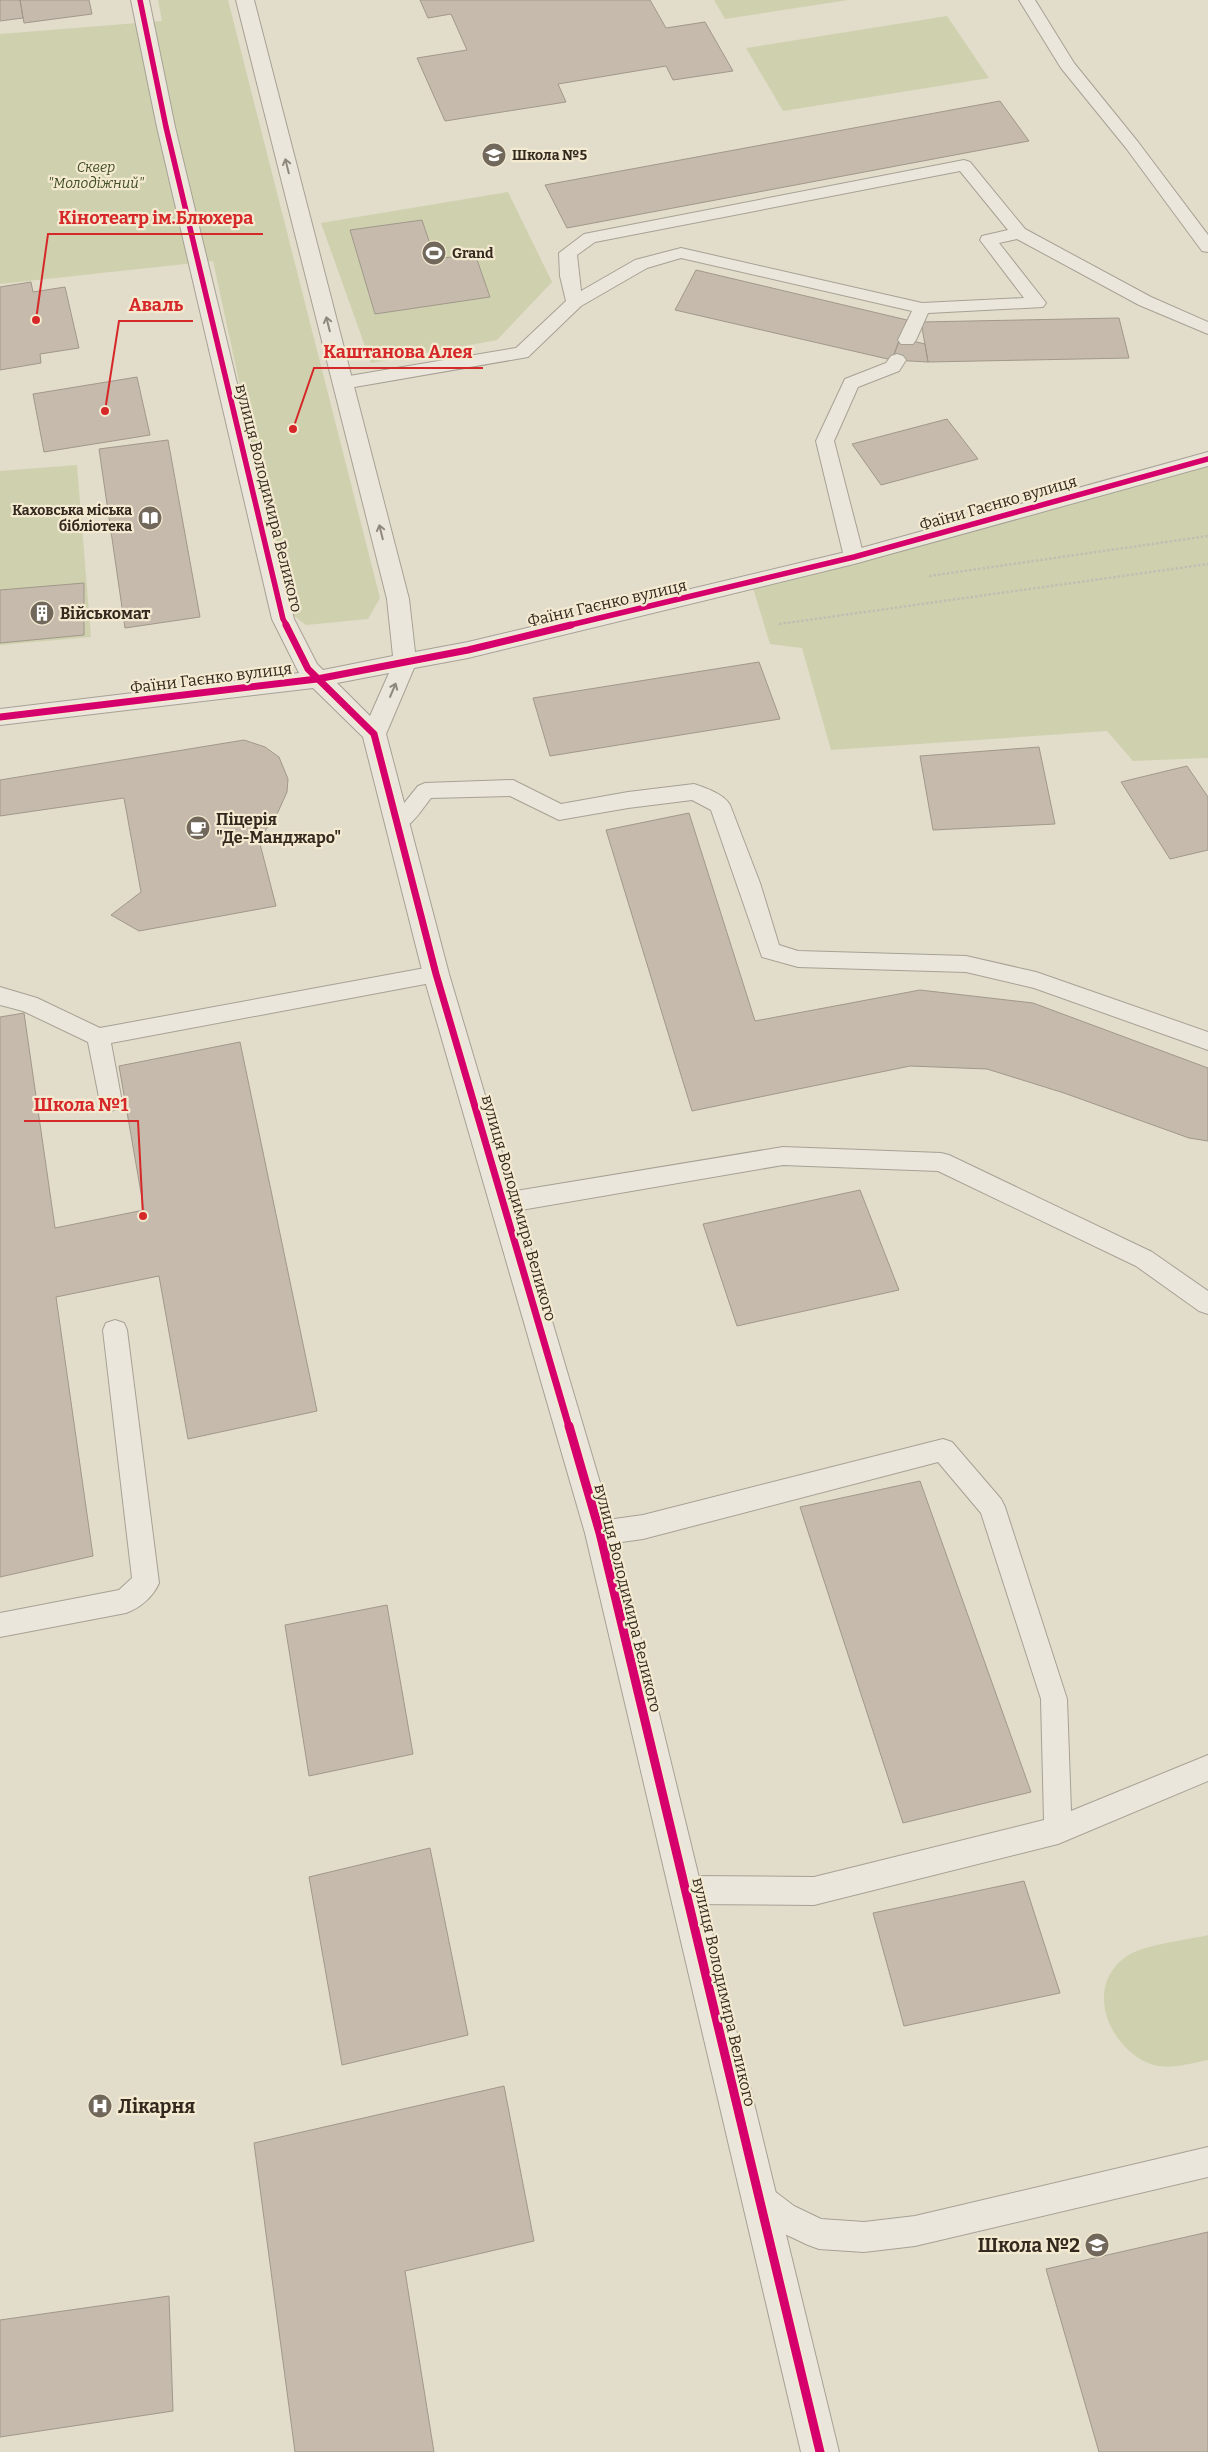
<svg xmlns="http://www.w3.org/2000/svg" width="1208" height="2452" font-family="Bitter,serif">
	<rect width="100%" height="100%" fill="#e2dccb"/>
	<path fill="#cfd1ae" d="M158 0H228L380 598 368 619 306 625 289 612 213 261 0 284V34L162 21Z
		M714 0H848L725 19Z
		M947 16 989 78 783 111 746 48Z
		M508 192 552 282 497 340 371 363 321 223Z
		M77 465 91 637 0 645V471Z
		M1208 465V758L1133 761 1107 731 831 750 802 648 770 644 753 588Z
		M1208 1935V2060C1188 2064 1168 2071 1148 2063 1107 2045 1084 1985 1127 1956 1142 1945 1188 1940 1208 1935Z"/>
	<path fill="#c5baac" stroke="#a1988b" d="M0 0H20L23 18 0 21Z
		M20 0H89L92 14 24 23Z
		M420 0H650L666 28 705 22 733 71 673 80 666 66 558 84 566 102 445 121 417 58 467 50 451 14 428 18Z
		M1000 101 1029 141 567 228 545 185Z
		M422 220 435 259 475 254 490 297 375 314 350 230Z
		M696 270 907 320 892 360 675 310Z
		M31 282 33 292 65 287 79 348 40 354 41 363 0 370V287Z
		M1119 318 1129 358 928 362 921 322Z
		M900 338 925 344 928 362 892 360Z
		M137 377 150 435 44 452 33 394Z
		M947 419 978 459 881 485 852 444Z
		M168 440 200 617 125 628 99 449Z
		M84 583V635L0 643V590Z
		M759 662 780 719 550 756 533 698Z
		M244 740 265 747 279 757 288 779 287 792 278 812 259 840 276 906 139 931 111 915 141 892 124 798 0 816V780Z
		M1039 747 1055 824 933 830 920 756Z
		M1187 766 1208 797V850L1170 859 1121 782Z
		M689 813 755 1021 920 990 1033 1003 1208 1068V1141L1189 1138 1064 1093 987 1069 910 1066 692 1111 606 830Z
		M24 1013 55 1228 144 1210 119 1066 240 1042 317 1411 188 1439 159 1276 56 1297 93 1556 0 1577V1017Z
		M860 1190 899 1290 737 1326 703 1224Z
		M920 1481 1031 1792 903 1823 800 1507Z
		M387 1605 413 1754 309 1776 285 1625Z
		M430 1848 468 2035 342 2065 309 1877Z
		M1024 1881 1060 1993 904 2026 873 1913Z
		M504 2086 534 2241 405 2271 434 2452H295L254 2143Z
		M1208 2232V2452H1099L1046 2269Z
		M169 2296 173 2411 0 2437V2320Z"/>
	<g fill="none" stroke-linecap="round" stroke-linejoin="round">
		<defs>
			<path id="lane" d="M1019 0H1035L1074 63 1138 142 1208 235V252L1202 251 1126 148 1061 68Z
				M964 160 970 162 1025 229 1151 297 1208 322V334L1139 305 1017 239 999 243 1043 299 1046 303 1043 307 928 313 916 340 913 344H901L898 340 912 311 681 258 647 268 581 306 528 357 343 389 337 387 334 383 337 379 343 377 516 348 566 301 560 276 559 253 584 234ZM960 171 1008 230 982 236 980 240 1024 298 922 303 681 248 635 260 581 291 577 255 595 242Z
				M897 354 903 356 906 360 899 371 858 387 834 441 864 557 861 562 854 563 847 562 844 557 816 441 845 379 886 363 891 356Z
				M513 780 561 804 628 792 694 784C706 788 724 794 730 805L760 883 779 945 798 951 966 956 1036 972 1208 1032V1050L1034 988 966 972 798 967 762 957 711 810 692 800 628 808 559 820 510 796 431 798C420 811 409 834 391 828L388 823 418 786 425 783Z
				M436 966 444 968 447 974 444 980 436 982 111 1043 122 1102 119 1108 111 1111 103 1108 100 1102 88 1042 23 1011 0 1005V987L37 998 100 1028Z
				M783 1147 941 1153 949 1155 1152 1252 1208 1291V1314L1199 1311 1136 1266 938 1171 783 1165 504 1213 496 1210 492 1203 496 1196 504 1193Z
				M115 1320 124 1323 127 1330 159 1583C153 1597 140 1608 126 1613L0 1637V1613L119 1590 132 1578 103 1330 106 1323Z
				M943 1439 952 1442 1001 1499 1005 1507 1067 1699 1071 1811 1208 1755V1781L1058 1844 814 1905 686 1904 676 1900 672 1890 676 1880 686 1876 814 1877 1044 1820 1041 1699 981 1513 938 1462 643 1539 600 1545 591 1541 587 1533 591 1525 600 1521 643 1515Z
				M1208 2147V2177L915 2246 864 2252 819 2249 808 2245 772 2228 747 2209 743 2198 747 2187 758 2183 769 2187 794 2206 821 2219 864 2222 915 2216Z"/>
			<path id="street" d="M131 0H149L175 127 294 619 317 664 323 670 393 656 387 599 236 0H254L409 599 415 652 468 642 854 550 1208 452V466L854 564 468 658 414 668 386 734 449 974 615 1533 839 2452H801L585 1533 423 974 363 737 313 688 0 725V709L299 673 272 619 157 127ZM389 673 370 716 337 683Z"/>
		</defs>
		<use href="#lane" stroke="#a7a194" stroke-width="2"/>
		<use href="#street" stroke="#a7a194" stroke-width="2"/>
		<path stroke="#c2bdb3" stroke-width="2.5" stroke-dasharray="2.5 2" stroke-linecap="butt" d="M929 576 1208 536
			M779 624 1208 564"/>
		<use href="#lane" fill="#eae6dc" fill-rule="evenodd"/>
		<use href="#street" fill="#eae6dc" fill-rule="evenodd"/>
		<defs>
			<path id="cycleway-far2" d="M140 0 166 127 283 619 287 626
				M566 626 854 557 1208 459"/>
			<path id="cycleway-far1" d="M286 625 308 669 374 734 436 974 569 1427
				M0 717 317 679 468 650 571 625"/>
			<path id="cycleway" d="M569 1426 600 1533 820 2452"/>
		</defs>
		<use href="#cycleway-far2" stroke="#f3ead1" stroke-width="8"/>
		<use href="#cycleway-far1" stroke="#f3ead1" stroke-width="10"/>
		<use href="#cycleway" stroke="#f3ead1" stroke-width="12"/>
		<use href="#cycleway-far2" stroke="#d6006c" stroke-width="5.5"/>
		<use href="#cycleway-far1" stroke="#d6006c" stroke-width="7"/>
		<use href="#cycleway" stroke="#d6006c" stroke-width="9"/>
	</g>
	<defs><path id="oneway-shaft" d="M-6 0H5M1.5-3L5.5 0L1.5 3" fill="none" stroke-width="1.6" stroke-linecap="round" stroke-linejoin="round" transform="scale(1.25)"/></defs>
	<g stroke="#8f887d">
		<use href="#oneway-shaft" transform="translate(287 166) rotate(-104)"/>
		<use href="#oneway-shaft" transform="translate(328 324) rotate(-104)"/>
		<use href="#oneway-shaft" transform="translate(381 532) rotate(-104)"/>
		<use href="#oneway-shaft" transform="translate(393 690) rotate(-67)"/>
	</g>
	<defs>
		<symbol id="school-disc" viewBox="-11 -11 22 22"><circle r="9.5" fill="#71685b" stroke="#f3ead1"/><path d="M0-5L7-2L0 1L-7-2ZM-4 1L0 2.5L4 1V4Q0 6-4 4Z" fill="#fff"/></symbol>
		<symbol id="stadium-disc" viewBox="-11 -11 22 22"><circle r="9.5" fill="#71685b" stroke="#f3ead1"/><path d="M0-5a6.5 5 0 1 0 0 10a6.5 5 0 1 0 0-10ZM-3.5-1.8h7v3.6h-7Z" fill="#fff"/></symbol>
		<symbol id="library-disc" viewBox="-11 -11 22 22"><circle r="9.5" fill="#71685b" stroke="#f3ead1"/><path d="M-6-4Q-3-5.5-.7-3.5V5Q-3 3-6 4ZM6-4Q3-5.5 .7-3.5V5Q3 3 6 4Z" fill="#fff"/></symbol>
		<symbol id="building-disc" viewBox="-11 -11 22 22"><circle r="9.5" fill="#71685b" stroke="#f3ead1"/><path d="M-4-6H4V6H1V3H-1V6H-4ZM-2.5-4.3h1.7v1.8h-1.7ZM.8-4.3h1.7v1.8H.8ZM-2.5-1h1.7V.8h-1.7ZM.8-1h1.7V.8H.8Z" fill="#fff"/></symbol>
		<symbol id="cafe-disc" viewBox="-11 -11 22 22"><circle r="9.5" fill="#71685b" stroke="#f3ead1"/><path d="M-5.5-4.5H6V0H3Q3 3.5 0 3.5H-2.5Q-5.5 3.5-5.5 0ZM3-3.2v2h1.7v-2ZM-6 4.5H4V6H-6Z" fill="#fff"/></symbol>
		<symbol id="hospital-disc" viewBox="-11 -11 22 22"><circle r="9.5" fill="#71685b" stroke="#f3ead1"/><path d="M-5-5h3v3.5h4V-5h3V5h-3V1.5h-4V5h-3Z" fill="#fff"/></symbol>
	</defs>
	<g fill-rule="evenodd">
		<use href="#school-disc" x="480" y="141" width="28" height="28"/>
		<use href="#stadium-disc" x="420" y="239" width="28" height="28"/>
		<use href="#library-disc" x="136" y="504" width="28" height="28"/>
		<use href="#building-disc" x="28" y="599" width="28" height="28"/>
		<use href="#cafe-disc" x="184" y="814" width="28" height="28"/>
		<use href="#hospital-disc" x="86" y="2092" width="28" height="28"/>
		<use href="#school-disc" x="1083" y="2231" width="28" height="28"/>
	</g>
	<g text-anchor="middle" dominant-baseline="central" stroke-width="4.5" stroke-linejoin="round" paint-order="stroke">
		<g font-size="14" font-weight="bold" fill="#34291e" stroke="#f3ead1" text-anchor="start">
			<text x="512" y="155">Школа №5</text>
			<text x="452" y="253">Grand</text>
			<text x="132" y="510" text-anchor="end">Каховська міська<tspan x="132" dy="16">бібліотека</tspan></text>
		</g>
		<g font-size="14" font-style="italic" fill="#434f25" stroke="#f3ead1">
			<text x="96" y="167">Сквер<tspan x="96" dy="16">"Молодіжний"</tspan></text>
		</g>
		<g font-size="16" fill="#34291e" stroke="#f3ead1">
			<text transform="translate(269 498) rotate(76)">вулиця Володимира Великого</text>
			<text transform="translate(998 503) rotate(-16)">Фаїни Гаєнко вулиця</text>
			<text transform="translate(607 603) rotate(-13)">Фаїни Гаєнко вулиця</text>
			<text transform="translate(211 678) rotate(-7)">Фаїни Гаєнко вулиця</text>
			<text transform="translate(519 1208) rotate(74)">вулиця Володимира Великого</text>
			<text transform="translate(628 1598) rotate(76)">вулиця Володимира Великого</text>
			<text transform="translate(724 1992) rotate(77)">вулиця Володимира Великого</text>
		</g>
		<g font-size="16" font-weight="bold" fill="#34291e" stroke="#f3ead1" text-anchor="start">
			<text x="60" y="613">Військомат</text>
			<text x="216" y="819">Піцерія<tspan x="216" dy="18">"Де-Манджаро"</tspan></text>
		</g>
		<g font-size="19" font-weight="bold" fill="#34291e" stroke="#f3ead1" text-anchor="start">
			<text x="118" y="2106">Лікарня</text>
			<text x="1080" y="2245" text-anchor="end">Школа №2</text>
		</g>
	</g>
	<path fill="none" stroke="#d62828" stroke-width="2" d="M36 320L48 234H263M105 411L119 321H193M293 429L314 368H483M143 1216L138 1121H24"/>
	<g fill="#d62828" stroke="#f3ead1" stroke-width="2">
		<circle cx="36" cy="320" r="5"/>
		<circle cx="105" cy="411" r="5"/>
		<circle cx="293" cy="429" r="5"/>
		<circle cx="143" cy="1216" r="5"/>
	</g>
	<g font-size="18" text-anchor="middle" font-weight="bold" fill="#d62828" stroke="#f3ead1" stroke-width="4.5" stroke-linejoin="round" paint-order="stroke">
		<text x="156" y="224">Кінотеатр ім.Блюхера</text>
		<text x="156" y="311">Аваль</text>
		<text x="398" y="358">Каштанова Алея</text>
		<text x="81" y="1111">Школа №1</text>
	</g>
</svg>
